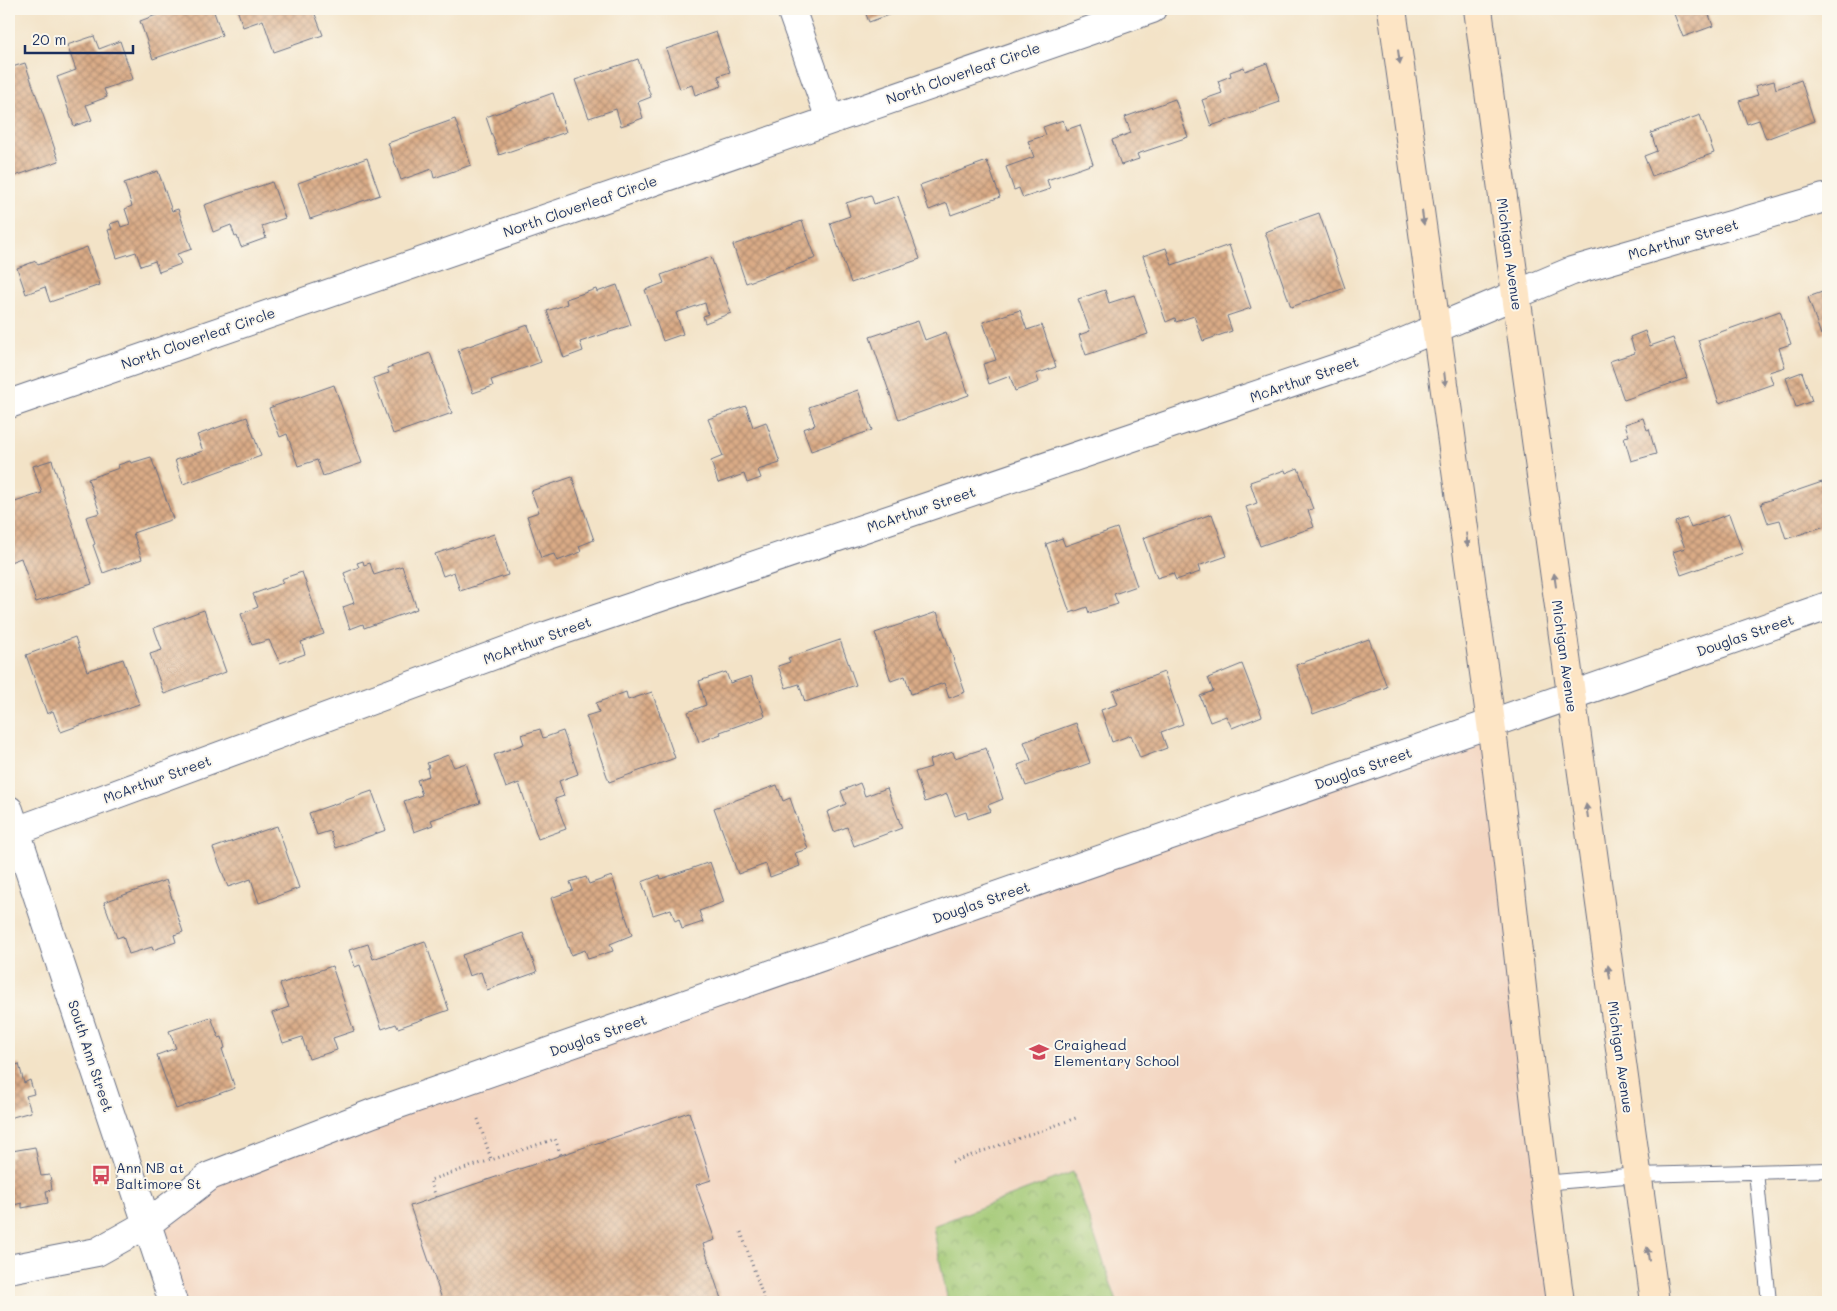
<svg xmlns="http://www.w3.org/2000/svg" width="1837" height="1311" font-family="Mali,sans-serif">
	<defs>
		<pattern id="park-crowns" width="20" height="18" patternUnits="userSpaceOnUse" patternTransform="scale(1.25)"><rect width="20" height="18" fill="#a1c873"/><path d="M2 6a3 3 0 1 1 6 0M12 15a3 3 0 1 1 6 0" fill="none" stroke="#82a362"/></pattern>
		<pattern id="building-cross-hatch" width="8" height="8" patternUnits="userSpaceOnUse" patternTransform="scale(1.25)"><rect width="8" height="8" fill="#daab86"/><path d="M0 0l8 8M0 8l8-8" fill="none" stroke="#b08c71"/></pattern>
	</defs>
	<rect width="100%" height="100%" fill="#fbf7ec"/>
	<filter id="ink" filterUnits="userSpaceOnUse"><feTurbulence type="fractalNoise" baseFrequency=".02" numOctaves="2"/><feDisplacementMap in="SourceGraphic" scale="10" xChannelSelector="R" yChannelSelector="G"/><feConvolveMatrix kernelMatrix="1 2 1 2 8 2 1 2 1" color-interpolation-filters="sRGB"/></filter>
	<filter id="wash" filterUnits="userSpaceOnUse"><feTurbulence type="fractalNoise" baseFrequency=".0096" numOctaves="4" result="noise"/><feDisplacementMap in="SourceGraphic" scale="20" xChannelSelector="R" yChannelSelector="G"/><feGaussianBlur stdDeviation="1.12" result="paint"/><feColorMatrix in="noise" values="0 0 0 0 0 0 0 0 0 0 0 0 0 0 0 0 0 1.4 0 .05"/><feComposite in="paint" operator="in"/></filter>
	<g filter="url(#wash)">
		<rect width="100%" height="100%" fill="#f3e3c7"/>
		<path fill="#f3d4bf" d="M1491 724 1560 1302H173L147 1224 210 1176Z"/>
		<path fill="url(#park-crowns)" stroke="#5e7c68" d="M1073 1172 1117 1302H948L933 1226Z"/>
		<g id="blocks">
			<path fill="url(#building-cross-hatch)" d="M160 9H213L222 35 153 59 140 21 159 14 157 10Z
				M237 9H313L323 35 274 52 263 20 243 27Z
				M864 9H905L869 22Z
				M1672 9H1707L1713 26 1683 37Z
				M716 32 730 72 718 76 722 86 695 95 692 85 680 89 666 49Z
				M94 36 99 49 120 41 133 79 104 89 107 97 86 105 92 120 74 126 57 77 76 70 67 45Z
				M638 59 651 97 638 102 643 118 621 126 616 109 589 118 575 80Z
				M25 63 59 161 9 178V151L12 150 9 140V68Z
				M1267 63 1280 102 1211 126 1202 100 1222 93 1218 81 1231 76 1230 72 1244 67 1245 71Z
				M1801 80 1814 121 1766 139 1759 120 1747 124 1739 101 1758 95 1755 86 1774 81 1776 89Z
				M553 93 566 132 499 155 486 117Z
				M1175 99 1188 137 1137 154 1139 159 1121 165 1112 140 1131 133 1125 117Z
				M1700 115 1714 153 1652 176 1644 156 1657 151 1651 133Z
				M455 119 471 165 434 178 432 169 401 180 388 143Z
				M1063 120 1066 130 1080 125 1093 164 1047 180 1050 189 1023 198 1019 188 1014 190 1006 167 1034 157 1028 141 1046 135 1043 127Z
				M367 158 380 195 310 219 298 183Z
				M987 161 1000 197 951 215 947 203 929 210 920 185Z
				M158 171 172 211 178 209 192 249 177 254 181 264 159 272 155 261 141 266 136 252 117 258 108 230 112 229 110 224 119 221 121 227 130 224 125 209 132 206 124 183Z
				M272 182 285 218 262 226 266 238 241 247 237 236 235 237 231 225 213 232 204 205Z
				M871 195 874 204 898 196 920 259 851 283 830 223 850 216 846 203Z
				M1319 213 1345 288 1291 307 1265 232Z
				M802 221 816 258 746 283 733 245Z
				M1229 245 1251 308 1227 316 1232 331 1203 341 1194 316 1176 322 1175 318 1166 322 1143 256 1166 248 1172 265Z
				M87 247 100 285 50 302 45 287 26 294 17 268 36 261 38 265Z
				M711 257 731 313 705 323 703 316 708 314 705 303 676 313 683 334 663 341 645 290 664 283 661 275Z
				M617 285 631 325 580 342 583 351 564 358 547 311 567 304 566 299 596 289 597 292Z
				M1105 290 1109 303 1134 295 1148 334 1086 355 1079 335 1090 331 1078 299Z
				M1828 290V332L1821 335 1808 297Z
				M1020 310 1027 330 1042 325 1056 367 1036 374 1039 382 1015 391 1010 376 989 384 983 364 996 360 983 322Z
				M1780 311 1791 344 1779 348 1785 367 1769 372 1773 384 1719 403 1698 340Z
				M918 321 925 340 946 332 969 395 899 420 870 337Z
				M528 325 541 362 491 380 493 386 473 393 458 350Z
				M1645 331 1650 346 1673 338 1687 378 1624 400 1610 361 1635 353 1630 337Z
				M430 353 452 413 393 434 373 378 389 373 387 368Z
				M1802 372 1812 401 1796 407 1786 378Z
				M334 385 362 463 323 476 317 460 298 466 287 434 280 437 269 408Z
				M858 390 872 430 811 451 803 429 815 425 809 407Z
				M746 406 753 427 766 422 780 463 758 470 761 478 747 483 744 474 718 483 711 461 723 456 708 419Z
				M247 417 261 456 183 484 175 460 203 451 197 435Z
				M1643 418 1647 430 1649 429 1656 454 1631 461 1624 437 1629 436 1625 424Z
				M151 457 173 519 133 533 142 559 103 573 93 545 95 544 86 517 100 513 88 479 119 468 118 465 130 461 131 463Z
				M52 460 92 584 36 602 21 558 10 562 9 558V504L42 493 33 466Z
				M1298 468 1313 509 1308 510 1314 527 1260 546 1246 507 1257 503 1250 482 1285 470 1286 473Z
				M572 477 594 540 579 546 581 552 557 561 554 554 541 558 527 516 539 512 531 491Z
				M1822 482 1828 500V525L1786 539 1780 520 1768 523 1761 503Z
				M1212 514 1227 556 1198 566 1200 572 1176 580 1173 573 1157 578 1143 538Z
				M1729 514 1743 553 1681 575 1673 552 1685 548 1675 522 1687 518 1691 528Z
				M1117 528 1137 586 1114 594 1118 604 1089 613 1087 607 1070 613 1046 544 1062 538 1065 546Z
				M494 534 508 575 460 591 454 572 443 576 435 554Z
				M363 561 364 565 370 563 374 575 402 566 417 609 364 628 363 624 350 629 343 607 354 603 344 573 359 567 357 563Z
				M302 572 324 634 301 642 305 654 280 663 269 640 252 645 241 614 258 607 253 594 283 583 281 579Z
				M204 610 226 672 164 694 150 654 162 650 154 628Z
				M937 612 965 692 949 698 944 683 911 694 905 676 891 681 875 633Z
				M75 637 87 671 123 659 139 704 61 732 53 711 47 714 26 655Z
				M1369 639 1387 687 1313 714 1296 665Z
				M840 640 856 685 805 702 799 684 786 688 778 666 790 662 788 658Z
				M1242 664 1262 716 1232 728 1226 716 1210 722 1200 696 1213 691 1208 678Z
				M726 672 730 683 751 676 765 716 720 732 721 734 699 742 688 712 706 705 699 681Z
				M1164 672 1183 724 1161 732 1167 748 1140 758 1131 735 1112 742 1101 710 1118 704 1113 691Z
				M626 692 628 700 652 692 675 758 609 782 586 716 599 712 596 703Z
				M1076 723 1090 763 1026 786 1018 765 1031 760 1024 742Z
				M540 729 543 738 563 731 578 774 559 781 564 796 555 799 566 829 538 839 519 783 506 788 494 755 524 744 521 735Z
				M986 748 1003 799 988 805 991 811 968 819 966 812 955 816 947 794 925 802 915 772 931 767 929 760 953 752 955 758Z
				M448 755 454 767 466 763 480 803 431 820 433 825 414 832 404 801 422 795 417 780 429 776 427 768 429 767 427 763Z
				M860 783 865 796 887 788 902 828 854 846 847 827 834 832 827 812 846 804 841 791Z
				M777 785 783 801 790 798 808 849 795 853 800 866 770 877 766 864 738 874 714 808Z
				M372 791 386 830 336 848 330 831 317 835 309 813Z
				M277 826 299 888 259 903 251 879 228 887 213 848Z
				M710 862 724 902 699 911 703 922 682 929 679 919 675 921 671 909 653 915 642 882 660 875 661 879Z
				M612 876 632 935 610 944 613 951 588 959 585 950 571 955 551 898 573 890 570 882 586 877 589 884Z
				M166 880 183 932 174 935 176 942 153 950 152 947 129 954 123 936 117 938 104 902Z
				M523 933 537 972 487 990 481 972 469 976 462 955Z
				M425 941 449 1010 398 1028 396 1024 382 1029 360 965 355 967 349 950 368 944 373 959Z
				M332 966 354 1031 333 1038 337 1050 309 1059 302 1037 283 1043 272 1013 289 1007 280 984Z
				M211 1017 219 1038 222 1037 225 1048 222 1049 235 1088 176 1109 157 1055 176 1048 169 1031Z
				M19 1064 24 1083 30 1080 34 1094 26 1096 31 1112 9 1118V1067Z
				M689 1112 711 1180 696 1185 715 1240 703 1244 722 1302H443L410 1206Z
				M35 1147 41 1176 50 1175 52 1190 46 1191 48 1203 22 1208V1203L9 1206V1157L13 1156 12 1151Z"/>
		</g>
	</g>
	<g filter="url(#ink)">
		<use href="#blocks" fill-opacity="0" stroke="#676e83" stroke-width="1"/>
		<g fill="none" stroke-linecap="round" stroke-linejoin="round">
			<defs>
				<path id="lane" d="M1756 1172 1769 1302
					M1543 1183 1637 1175 1828 1170"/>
				<path id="street" d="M791 9 830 119
					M9 404 1152 9
					M9 810 173 1302
					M16 831 546 636 1366 358 1572 271 1824 198 1828 199
					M9 1269 97 1252 147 1224 210 1176 373 1113 1828 606"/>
				<path id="secondary" d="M1392 9C1427 247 1460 485 1491 723 1516 916 1533 1110 1560 1302
					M1478 9 1516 295 1655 1302"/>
			</defs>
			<use href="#lane" stroke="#676e83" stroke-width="16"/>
			<use href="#street" stroke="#676e83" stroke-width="30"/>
			<use href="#secondary" stroke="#676e83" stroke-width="30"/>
			<path stroke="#676e83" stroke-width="3" stroke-dasharray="1 4" stroke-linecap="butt" d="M478 1119 491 1159
				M952 1162 1076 1118
				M436 1197 430 1180 555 1139 561 1155
				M741 1232 765 1302"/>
			<use href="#lane" stroke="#fff" stroke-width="14"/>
			<use href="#street" stroke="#fff" stroke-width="28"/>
			<use href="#secondary" stroke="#fde5c5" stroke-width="28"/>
		</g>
		<defs><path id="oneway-solid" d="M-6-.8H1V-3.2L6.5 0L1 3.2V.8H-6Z" transform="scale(1.25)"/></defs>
		<g fill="#8c8a92">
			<use href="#oneway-solid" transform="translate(1399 57) rotate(82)"/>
			<use href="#oneway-solid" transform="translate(1423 218) rotate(82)"/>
			<use href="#oneway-solid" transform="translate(1445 379) rotate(83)"/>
			<use href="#oneway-solid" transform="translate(1467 540) rotate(83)"/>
			<use href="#oneway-solid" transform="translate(1555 580) rotate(-98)"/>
			<use href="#oneway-solid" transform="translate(1587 811) rotate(-98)"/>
			<use href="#oneway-solid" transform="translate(1609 972) rotate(-98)"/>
			<use href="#oneway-solid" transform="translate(1648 1254) rotate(-98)"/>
		</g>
	</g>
	<defs>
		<symbol id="school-bare" viewBox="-9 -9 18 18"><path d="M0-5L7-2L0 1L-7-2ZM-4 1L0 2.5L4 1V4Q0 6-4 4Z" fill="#d1495b" stroke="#fbf7ec" stroke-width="2.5" paint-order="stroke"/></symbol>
		<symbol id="bus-bare" viewBox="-9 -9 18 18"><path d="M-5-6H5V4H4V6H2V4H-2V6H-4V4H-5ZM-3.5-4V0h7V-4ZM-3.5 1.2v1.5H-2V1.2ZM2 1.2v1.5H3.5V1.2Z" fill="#d1495b" stroke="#fbf7ec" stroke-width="2.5" paint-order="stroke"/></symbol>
	</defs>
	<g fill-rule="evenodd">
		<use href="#school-bare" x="1025" y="1038" width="28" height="28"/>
		<use href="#bus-bare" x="87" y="1161" width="28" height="28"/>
	</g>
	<g text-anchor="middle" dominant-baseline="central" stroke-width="4" stroke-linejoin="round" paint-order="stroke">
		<g font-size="14" fill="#1b2f5e" stroke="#fbf7ec">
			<text transform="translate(963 73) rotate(-19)">North Cloverleaf Circle</text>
			<text transform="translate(580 206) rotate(-19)">North Cloverleaf Circle</text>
			<text transform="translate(1683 239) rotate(-16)">McArthur Street</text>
			<text transform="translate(1510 254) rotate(82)">Michigan Avenue</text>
			<text transform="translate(198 338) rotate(-19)">North Cloverleaf Circle</text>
			<text transform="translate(1304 379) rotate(-19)">McArthur Street</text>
			<text transform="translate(921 509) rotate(-19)">McArthur Street</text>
			<text transform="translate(1745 635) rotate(-19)">Douglas Street</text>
			<text transform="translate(537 640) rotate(-20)">McArthur Street</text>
			<text transform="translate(1565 656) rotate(82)">Michigan Avenue</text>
			<text transform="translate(1363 768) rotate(-19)">Douglas Street</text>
			<text transform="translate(157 779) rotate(-20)">McArthur Street</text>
			<text transform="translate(981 902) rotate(-19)">Douglas Street</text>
			<text transform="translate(598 1035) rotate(-19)">Douglas Street</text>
			<text transform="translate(91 1056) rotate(72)">South Ann Street</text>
			<text transform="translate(1621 1057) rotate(82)">Michigan Avenue</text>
		</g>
		<g font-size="14" fill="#1b2f5e" stroke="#fbf7ec" text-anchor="start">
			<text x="1054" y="1044">Craighead<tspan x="1054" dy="16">Elementary School</tspan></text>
			<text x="116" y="1167">Ann NB at<tspan x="116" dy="16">Baltimore St</tspan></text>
		</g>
	</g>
	<rect width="1837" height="1311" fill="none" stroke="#fbf7ec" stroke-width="30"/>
	<path d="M25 45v8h108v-8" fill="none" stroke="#1b2f5e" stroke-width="2.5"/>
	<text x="32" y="45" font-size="15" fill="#1b2f5e" stroke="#fbf7ec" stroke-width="4" paint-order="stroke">20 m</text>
</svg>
